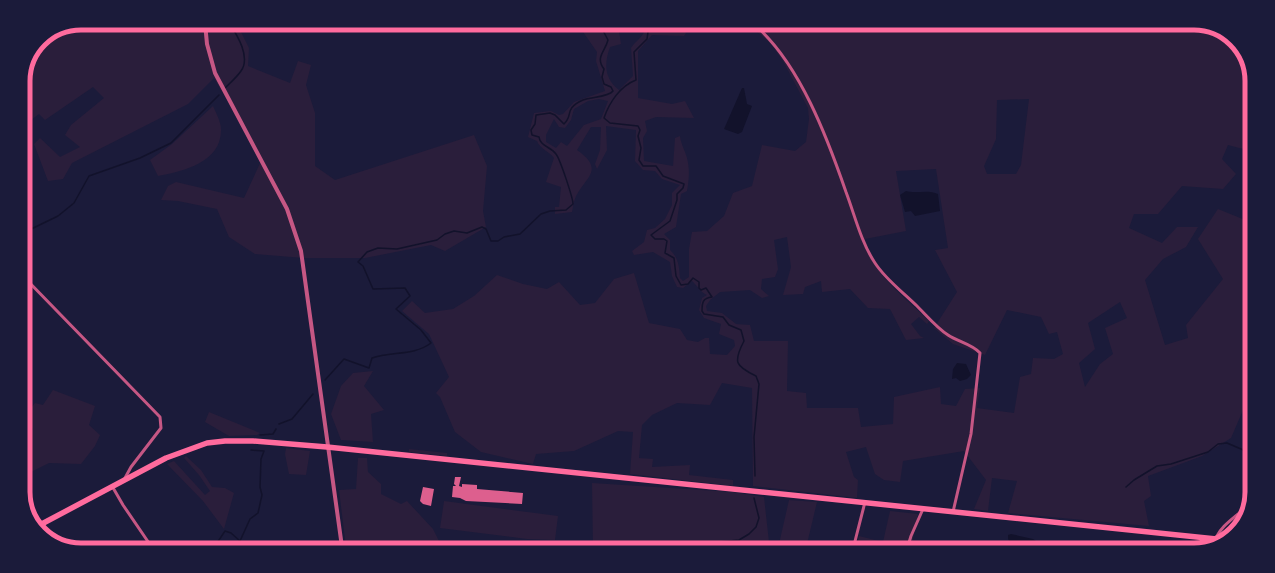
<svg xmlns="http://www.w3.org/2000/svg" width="1275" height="573" font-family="'DM Sans',sans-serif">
	<rect width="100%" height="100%" fill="#1b1b3a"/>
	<path fill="#2a1e3b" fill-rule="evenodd" d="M81 23 237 24 249 48 248 66 290 83 298 61 311 65 306 85 315 113V166L335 180 474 135 487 166 483 211 486 227 445 251 431 245 365 258H304L255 254 229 237 217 209 178 201 161 200 168 186 176 182 244 198 262 159 214 78 188 104 72 163 63 179 48 181 34 144 40 138 60 157 80 147 65 135 71 125 104 98 93 87 45 120 39 114 23 126V78L40 40Z
		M586 25H614L619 31 621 44 610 47C604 64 604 78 619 90L633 76 631 48C636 40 646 36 645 25H655L664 29 682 28 686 33 684 36 652 35 638 51V98L672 104 685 101 694 118 656 117 645 121 647 131 643 138 644 161 673 166 675 138 680 136C681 145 685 150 687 158 690 169 689 180 687 191L681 194 676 227 664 234 670 240V250C679 258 679 267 680 278L683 281 689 277V249L692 232 707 231 724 216 733 193 752 186 762 145 795 151 806 142 809 119 808 108 783 61 771 44 751 26H795L807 30 808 26 1216 28 1242 49 1252 78 1251 151 1228 145 1222 159 1236 174 1223 189 1182 186 1158 214H1134L1129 228 1162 243 1177 227H1198L1186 247 1163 259 1145 280 1165 345 1188 338 1186 325 1223 279 1198 239 1218 209 1250 222 1249 396 1231 438 1202 456 1148 476 1151 496 1144 501 1149 526 1008 513 1017 481 992 478 988 511 974 509 986 480 964 451 903 461 900 482 884 480 875 474 866 447 846 452 854 477 858 480 857 498 753 486 752 388 722 383 710 405 677 403 652 415 642 425 639 458 653 459 652 467 690 465 689 475 733 480V486L630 474 633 432 618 431 574 451 536 454 533 464 481 452 455 432 440 397 436 393 449 377 429 334 402 311 412 301 425 313 453 309 474 296 497 275 523 284 547 289 559 282 580 305 595 303 614 279 634 273 649 323 680 329 687 340 698 342 705 338H709L710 354 727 355 735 346 734 340 719 334 721 324 704 318 699 310 702 298 707 295C700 292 698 286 692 281L683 288 677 287 672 276 670 262 653 252 634 255 632 251 644 242 647 230 655 228 665 219 672 205V193L680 185 662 179 655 171 643 170 635 161 636 130 606 126 607 150 597 169 595 164 600 150 601 127H591L577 150C607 171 583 178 575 199 573 203 573 208 572 212L555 214V207H559L561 187 546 182 554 158C549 151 540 149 537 141L528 137 534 113 551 111 559 115 563 114 574 102 605 91 596 61 597 52 581 29ZM599 99 608 101 601 119 584 125 567 146 561 142 556 148 546 142V135L554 119 559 127 565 128 571 120 574 109 588 101ZM1029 99 1021 165 1016 174H987L984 166 996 139 997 100ZM936 169 948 248 935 250 957 292 934 328 953 344 985 355 1007 310 1041 317 1049 334 1057 332 1063 354 1054 359 1033 358 1031 374 1020 377 1014 413 977 408 980 388 965 389 956 406 941 404 940 387 894 397 893 424 861 427 858 408H807L806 393 787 391 788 341H754L750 325 736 324 722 313 707 311 706 306 710 300 720 292 750 290 762 298 769 296 761 289 762 279 775 277 778 269 774 240 787 237 791 267 783 295 803 294 805 287 821 281 822 292 850 289 868 308 890 309 906 340 924 338 920 336 911 324 919 317 927 324 929 321C906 298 869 272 865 239L906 231 896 171ZM1120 302 1127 318 1105 328 1113 354 1100 364 1085 387 1079 363 1095 349 1088 323Z
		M213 106C216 113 221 122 221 129 222 162 184 171 158 176L150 160 172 144Z
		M373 371 364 386 384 410 371 414 373 442 341 440 331 414 341 386 353 373Z
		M53 390 95 406 89 425 100 435 95 446 81 464 49 463 27 474 23 471V439L33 429 23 423V415L25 416 35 403 43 405Z
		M209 412 260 433 257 435 229 436 205 422Z
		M286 448 310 451 306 475 289 474 285 454Z
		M409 449 447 453V456L409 452Z
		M186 456 201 470 212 487 225 488 234 493 224 529 203 501 167 464 174 461 205 495 210 491 199 475 184 458Z
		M358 458H367L368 472 381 484V494L401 504 407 501 433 529 439 541 428 544 427 547H346L339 490 356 489Z
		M592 483 733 492 764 497 769 542 779 544 789 500 817 502 806 548H593Z
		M444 501 558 516 555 540 527 539 440 528Z
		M890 511 918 514 911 549H855L859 536 883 542Z"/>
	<path fill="#12122b" d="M742 88H744L747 104 752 106 742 132 738 134 724 129Z
		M906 191C916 194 928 189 938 194L940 211 915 216 911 211 905 212 900 195Z
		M957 363 966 364 971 375 967 379 960 381 956 378 952 379 953 369Z
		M1011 534 1033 539 1036 541C1031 551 1023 547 1013 546L1008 539V535Z"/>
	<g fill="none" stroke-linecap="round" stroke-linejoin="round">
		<path stroke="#12122b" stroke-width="1.5" d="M649 25 647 39 634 52 636 80C620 86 609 103 604 118L610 123 638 126 640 130 638 136 641 148 639 160 643 166H656L663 176 684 184 683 188 677 194V200L670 221 651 235 655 239H664L667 241 665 253 674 258 676 276 681 285 688 284 693 278 699 282V288L701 290 706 288 712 297C703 298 702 302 702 311L704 314 723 317 729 325 741 330 744 341C733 362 735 366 756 376L759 384 754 437 755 476
			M224 89C230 83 237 77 241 71 251 57 237 35 230 24
			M23 233 58 216 74 203 89 176 140 158 171 143 219 95
			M325 380 344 359 369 368 372 358C391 351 414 356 431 343L421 330 396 309 410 296 405 288 373 289 363 266 358 262 367 252 378 248 397 249 437 240 445 234 454 231 467 233 482 227 486 229 491 241H498L504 237 520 234 541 214 550 211 566 210 573 204C573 198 560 159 556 154 551 147 540 146 539 137L532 135 531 130 535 124 536 115 550 113 555 115 564 124C574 115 563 109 583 100 591 97 609 97 613 91L611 87 604 84 602 77 604 69C595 57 605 52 608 40L600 25
			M279 424 292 419 313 394
			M260 435 273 434 276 429
			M1126 487 1134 480 1157 466 1171 464 1208 452 1218 444 1227 443 1248 452
			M215 546 225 531 231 533 240 541 250 519 258 513 262 495 260 487 261 459 264 451 251 450
			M716 548 719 542 739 540 749 534 756 527 759 518 754 498"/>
	</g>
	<path fill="#dd5f8e" d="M455 477H461L459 486 462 487V484L477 485V489L523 493 522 504 466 501 460 498 452 497 453 486H456L454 484Z
		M423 487 434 489 431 506 423 504 420 501Z"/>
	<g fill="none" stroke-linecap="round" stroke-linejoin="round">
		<path stroke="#c65784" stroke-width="3" d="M756 26C800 65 827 137 846 192 855 216 861 242 875 263 886 280 903 292 917 306 927 316 937 328 948 335 958 342 972 344 980 353L971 434 953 512
			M23 276 160 417 161 428 131 467 125 478
			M112 486 123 505 151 546
			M1214 544C1218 527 1235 517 1248 506
			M853 549 865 502
			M907 549 911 536 923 509"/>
		<path stroke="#c65784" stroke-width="4" d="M205 23 207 44 215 73 287 209 301 251 342 547"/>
		<path stroke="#ff6b9d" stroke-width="5.5" d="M36 527 166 458 207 443 225 441H253L327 447 1226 540"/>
	</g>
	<path d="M0 0H1275V573H0ZM81 30H1194A51 51 0 0 1 1245 81V492A51 51 0 0 1 1194 543H81A51 51 0 0 1 30 492V81A51 51 0 0 1 81 30Z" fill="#1b1b3a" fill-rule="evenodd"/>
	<path fill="none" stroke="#ff6b9d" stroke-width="5" d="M81 30H1194A51 51 0 0 1 1245 81V492A51 51 0 0 1 1194 543H81A51 51 0 0 1 30 492V81A51 51 0 0 1 81 30Z"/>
</svg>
